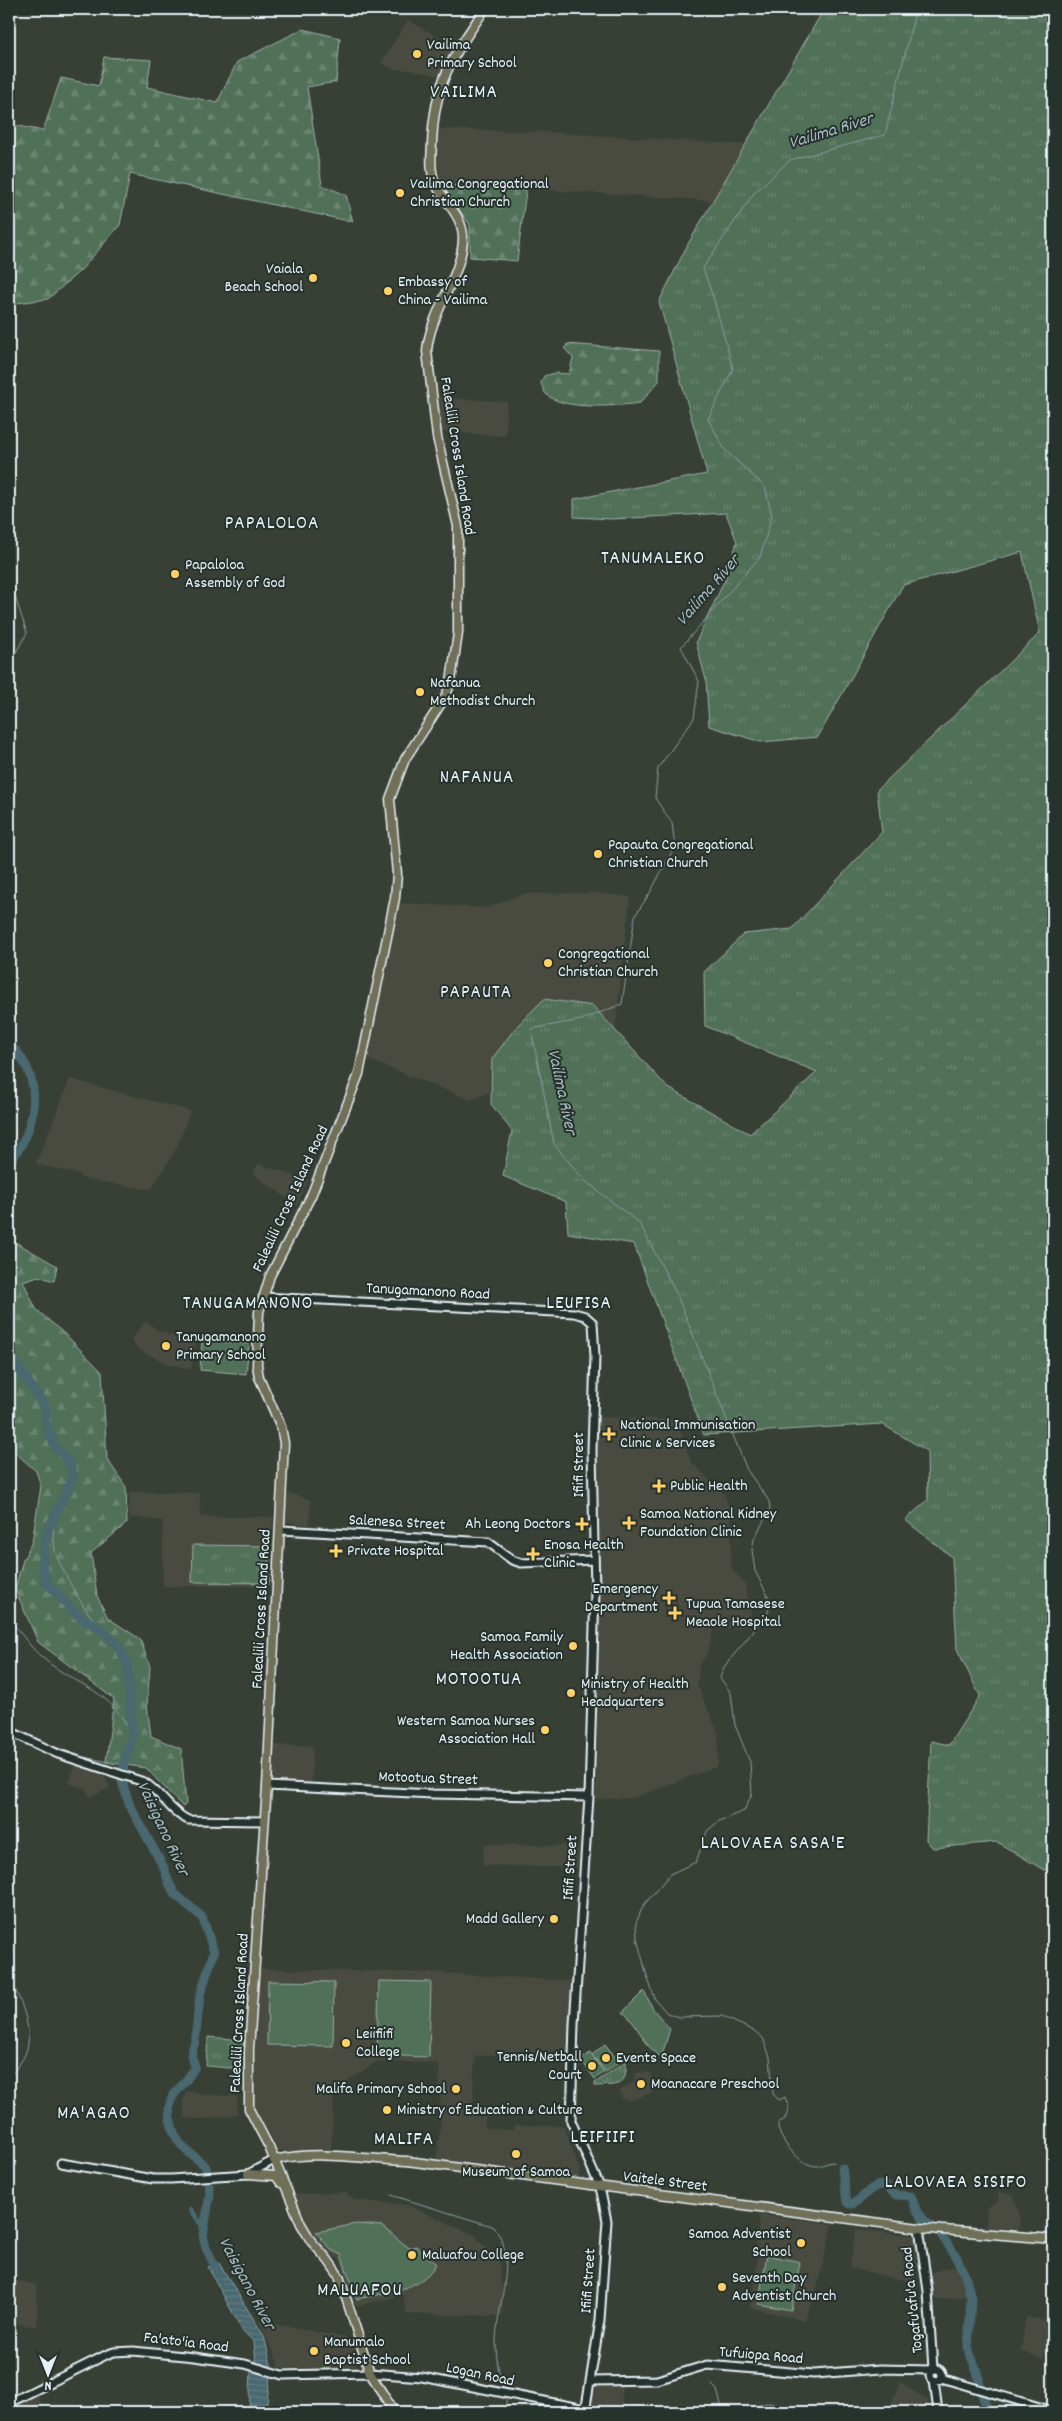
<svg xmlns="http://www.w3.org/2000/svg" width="1062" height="2421" font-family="Dekko,sans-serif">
	<defs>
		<pattern id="forest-firs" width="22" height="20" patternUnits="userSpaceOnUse" patternTransform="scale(1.25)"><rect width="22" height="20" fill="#517058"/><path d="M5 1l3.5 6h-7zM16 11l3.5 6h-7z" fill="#6a8571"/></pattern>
		<pattern id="park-tufts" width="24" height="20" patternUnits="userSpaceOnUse" patternTransform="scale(1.25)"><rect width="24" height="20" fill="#517058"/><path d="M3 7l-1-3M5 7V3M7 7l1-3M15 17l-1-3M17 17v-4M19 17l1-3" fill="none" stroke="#6a8571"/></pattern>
		<pattern id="water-rules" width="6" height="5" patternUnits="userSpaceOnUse" patternTransform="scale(1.25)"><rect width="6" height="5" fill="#49676f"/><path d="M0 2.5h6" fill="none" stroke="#637d84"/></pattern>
	</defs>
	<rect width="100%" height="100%" fill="#384036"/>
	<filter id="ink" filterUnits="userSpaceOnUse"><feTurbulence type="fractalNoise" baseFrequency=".02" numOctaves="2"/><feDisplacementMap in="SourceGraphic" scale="10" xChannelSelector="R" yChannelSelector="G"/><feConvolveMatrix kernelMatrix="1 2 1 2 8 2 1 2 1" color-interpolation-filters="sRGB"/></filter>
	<g filter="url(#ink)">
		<path fill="#484c41" d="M408 20 453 46 439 76 411 70 394 69 381 63Z
			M437 129 543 132 766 146 733 202 439 183 435 142Z
			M435 397 507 402 505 436 443 432 438 428Z
			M597 893 630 897 614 1039 471 1100 367 1059 397 903 485 908 524 894Z
			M70 1079 190 1111 177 1147 152 1188 144 1189 81 1178 78 1174 36 1164Z
			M258 1164 308 1180 297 1205 253 1174Z
			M146 1321 158 1331 196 1342 191 1369 169 1364 139 1350 131 1340Z
			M597 1417 676 1420 691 1462 725 1495 731 1516V1567L744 1583 750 1604 751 1621 744 1627 714 1629 707 1654 699 1665 697 1685 718 1733V1766L633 1798 596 1799 600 1551Z
			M129 1492 200 1493V1517H273L270 1586H163V1521L130 1517Z
			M288 1493 311 1500 309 1526 283 1521 285 1494Z
			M272 1745 313 1746 311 1786 270 1784Z
			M76 1762 103 1771 110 1788 90 1797 85 1788 69 1783Z
			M484 1844 579 1846 578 1868 483 1865Z
			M259 1969 438 1973 571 1981 569 2051 566 2060 511 2054 475 2056 472 2115 485 2117V2128L513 2130 514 2125 564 2126 580 2171 579 2180 445 2163 437 2160 441 2117 439 2065 435 2063 376 2062 334 2090 331 2152 280 2151 255 2110 251 2097 255 2069Z
			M650 2072 653 2092 631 2100 622 2099 620 2091 634 2082 636 2073Z
			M187 2091 208 2095 237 2096V2114L204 2119 185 2118 183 2100Z
			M345 2192 355 2200 407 2205 474 2235 500 2263 503 2316 407 2314 403 2295 356 2306 340 2260 329 2253 307 2225 293 2195Z
			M999 2192 1014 2195 1020 2217 1019 2229 986 2227 987 2207 997 2202Z
			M760 2215 832 2224 818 2284 805 2320 750 2308 758 2256 756 2247Z
			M856 2229 913 2236 916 2240 917 2283 850 2268Z
			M957 2265 964 2278 966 2297 933 2300 930 2273Z
			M9 2279 37 2285V2327L9 2322Z
			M1026 2317 1052 2322 1043 2359 1021 2351Z
			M259 2321 352 2339 358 2363 352 2369 344 2370H311L280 2367Z
			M900 2382 928 2401V2411L888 2412Z
			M599 2386H622V2406L641 2408 642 2412H590L591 2396Z
			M36 2394 47 2412H12L10 2409Z"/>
		<path fill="url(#forest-firs)" stroke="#9cb0a8" d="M303 29 340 38 336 82 307 87 322 185 346 195 353 222 130 174 120 225 81 270 48 299 9 304V124L43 131 61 78 99 86 104 57 151 60 147 87 217 103 237 62Z
			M446 185 526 190 517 261 470 257V225L446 191Z
			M567 344 659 351V381L640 403C618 406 563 411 546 394 544 392 542 386 541 383L544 376 555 373 569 374 573 358 565 349Z
			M9 1231 10 1239 57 1266 54 1281 38 1276 23 1281 36 1309 69 1338 102 1372 107 1459 126 1487 127 1523 91 1553 97 1596 108 1618 140 1639 150 1667 147 1705 151 1736 181 1749 186 1804 183 1807 146 1768 106 1762 114 1699 38 1642 15 1589 23 1560 32 1542 41 1486 36 1471 9 1447Z"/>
		<path fill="url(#park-tufts)" stroke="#9cb0a8" d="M824 9H1053V1869L1044 1870 997 1842 933 1848 926 1840 931 1741 949 1745 980 1696 957 1649 952 1557 905 1520 928 1500 927 1451 882 1424 704 1435 634 1244 568 1233 566 1202 503 1176 512 1131 491 1104 492 1059 516 1027 544 999 593 1006 667 1087 750 1134 817 1072 705 1026 704 972 744 934 792 929 882 832 877 790 1040 633 1022 552 903 585 818 737 761 742 709 726 706 680 696 642 727 575 737 542 726 513 612 519 574 517V499L707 474 659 302 688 244Z
			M193 1545 270 1546 269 1583 192 1582Z
			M208 2037 244 2040 242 2069 206 2066Z
			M626 2061C627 2087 618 2085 595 2086V2083Z"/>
		<path fill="#517058" stroke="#9cb0a8" d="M202 1340 249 1344 246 1374 200 1370Z
			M268 1981 334 1982 333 2046 267 2045Z
			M379 1981 431 1982 429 2057 377 2055Z
			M644 1991 653 2009 670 2029 661 2058C644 2046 639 2025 623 2012Z
			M605 2044 619 2062 606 2072 592 2055Z
			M590 2053 604 2072 595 2079 581 2060Z
			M356 2224 382 2226 409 2248 416 2246 436 2264C422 2290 384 2293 357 2299L341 2255 331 2250 316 2232Z
			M767 2255 800 2262 791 2310 758 2304Z"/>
		<path fill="url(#water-rules)" stroke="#899ea6" d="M219 2263 264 2336 271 2365 266 2412H249L251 2371 256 2362 254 2342 242 2330 208 2267Z"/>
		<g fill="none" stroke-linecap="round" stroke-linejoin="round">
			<path stroke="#899ea6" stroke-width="1" d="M9 578 27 633 15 654 9 659
				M53 1519C54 1529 53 1541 55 1551 62 1572 86 1613 101 1629
				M9 1619C21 1632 30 1648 44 1659 80 1689 110 1687 132 1736
				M10 1725 46 1743
				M50 1745 77 1755
				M84 1757 124 1765
				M9 1977C20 1997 34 2030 26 2052 23 2061 14 2070 9 2079
				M834 2162C828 2162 824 2165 818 2166 802 2168 776 2138 778 2123L785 2119 789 2108 785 2097 779 2100 773 2094 770 2057 763 2038 754 2031 722 2016 678 2017 667 2013 655 1999 647 1976 637 1939 636 1923 643 1906 670 1874 696 1862 707 1831 719 1821 744 1811 752 1794 750 1762 735 1725 731 1693 720 1678 724 1667 768 1613 770 1600 755 1571 752 1550 754 1539 770 1509 769 1501 747 1470 677 1295 640 1224 583 1179 554 1144 531 1029 581 1020 622 1004 635 916 651 891 675 846 672 823 655 798 658 768 694 718 699 681 681 647 760 557 772 516 765 487 725 450 708 419 733 369 714 300 703 268 754 193 790 160 885 135 916 9
				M391 2195 492 2226C521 2252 495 2310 496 2344 496 2359 499 2375 504 2390
				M712 2385 717 2390 723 2412
				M506 2399V2412
				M747 2412C766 2400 772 2400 791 2412"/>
			<path stroke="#49676f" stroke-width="5" d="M191 2210 204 2228"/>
			<path stroke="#49676f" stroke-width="9" d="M9 1046C16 1049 18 1053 22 1059 43 1090 33 1136 9 1162
				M9 1354 46 1408 45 1420 51 1437 55 1447 70 1463 73 1477 46 1534 42 1566 47 1583 77 1615 101 1629 118 1645 128 1666 132 1736 124 1763 122 1782 130 1806 164 1868 169 1883 175 1894 202 1917 214 1952 200 1995 195 2041 191 2055 195 2066C190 2079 179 2086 172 2098 165 2112 173 2138 185 2149 191 2155 199 2160 206 2167L210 2194 203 2235 206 2248 219 2274
				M842 2168 847 2202 852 2204C866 2199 868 2184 885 2185L896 2195 911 2196 916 2209 925 2221 939 2232 956 2256 966 2278 971 2298 968 2349 977 2371 983 2398 989 2412"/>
			<defs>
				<path id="secondary" d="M263 1297 574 1313 585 1316 593 1323 595 1356 592 1450 595 1591 589 1797 574 2024 571 2121 600 2187 607 2221 600 2320 585 2412
					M281 1530 488 1542 512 1560 521 1563 594 1560
					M9 1731 58 1754 144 1782C161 1792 170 1812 188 1820L264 1821
					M267 1786 433 1794 589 1797
					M61 2163 153 2179H171L248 2174 274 2160
					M919 2228 928 2291 933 2369
					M930 2375a6 6 0 1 1 12 0a6 6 0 1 1-12 0Z
					M941 2378 1053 2411
					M934 2380 938 2412
					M591 2381 657 2380 707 2365 814 2374 880 2369 932 2370
					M9 2403 106 2355 114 2352 133 2351 194 2357 245 2364 282 2375 370 2373 422 2377 585 2409"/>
				<path id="primary" d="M274 2160C317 2150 364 2159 407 2161L919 2228 1053 2239
					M248 2174 276 2176 281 2183
					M394 2412 370 2373 339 2276 328 2260 311 2241 301 2224 269 2147 249 2109V2050L267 1786 284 1443 281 1427 259 1377 257 1365 259 1312 270 1276 311 1196 359 1074 395 898 397 874 390 799 405 759 446 696 451 681 458 633V526L437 437 427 351C430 312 462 277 463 239 464 218 446 203 436 185 430 173 431 158 432 144 434 83 452 57 485 9"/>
			</defs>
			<use href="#secondary" stroke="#e8f1f8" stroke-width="11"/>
			<use href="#primary" stroke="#e8f1f8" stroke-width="11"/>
			<use href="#secondary" stroke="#26332d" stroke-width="7"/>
			<use href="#primary" stroke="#706f59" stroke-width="8"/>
		</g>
	</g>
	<g fill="#ffd166" stroke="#26332d" stroke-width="2">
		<circle cx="417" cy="54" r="5"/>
		<circle cx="400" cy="193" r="5"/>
		<circle cx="313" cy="278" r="5"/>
		<circle cx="388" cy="291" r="5"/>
		<circle cx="175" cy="574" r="5"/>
		<circle cx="420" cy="692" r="5"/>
		<circle cx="598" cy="854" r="5"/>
		<circle cx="548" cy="963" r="5"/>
		<circle cx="166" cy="1346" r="5"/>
		<path d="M606.5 1426.5h5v5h5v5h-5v5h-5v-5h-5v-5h5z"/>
		<path d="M656.5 1478.5h5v5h5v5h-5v5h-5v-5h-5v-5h5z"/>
		<path d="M626.5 1515.5h5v5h5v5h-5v5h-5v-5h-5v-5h5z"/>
		<path d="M579.5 1516.5h5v5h5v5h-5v5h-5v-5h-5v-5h5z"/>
		<path d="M333.5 1543.5h5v5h5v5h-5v5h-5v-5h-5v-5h5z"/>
		<path d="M530.5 1546.5h5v5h5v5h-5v5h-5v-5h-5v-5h5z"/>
		<path d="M666.5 1590.5h5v5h5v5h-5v5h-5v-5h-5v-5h5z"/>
		<path d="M672.5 1605.5h5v5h5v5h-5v5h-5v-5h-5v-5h5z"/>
		<circle cx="573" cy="1646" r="5"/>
		<circle cx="571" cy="1693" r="5"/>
		<circle cx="545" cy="1730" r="5"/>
		<circle cx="554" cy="1919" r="5"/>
		<circle cx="346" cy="2043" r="5"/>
		<circle cx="606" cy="2058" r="5"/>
		<circle cx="592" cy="2066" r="5"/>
		<circle cx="641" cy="2084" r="5"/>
		<circle cx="456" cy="2089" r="5"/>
		<circle cx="387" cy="2110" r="5"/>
		<circle cx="516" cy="2154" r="5"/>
		<circle cx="801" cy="2243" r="5"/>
		<circle cx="412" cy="2255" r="5"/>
		<circle cx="722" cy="2287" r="5"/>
		<circle cx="314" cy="2351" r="5"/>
	</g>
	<g text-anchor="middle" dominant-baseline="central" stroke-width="4" stroke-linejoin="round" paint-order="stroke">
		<g font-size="16" fill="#e8f1f8" stroke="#26332d" text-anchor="start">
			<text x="427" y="45">Vailima<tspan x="427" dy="18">Primary School</tspan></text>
			<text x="410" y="184">Vailima Congregational<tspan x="410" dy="18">Christian Church</tspan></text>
			<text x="303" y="269" text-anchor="end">Vaiala<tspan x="303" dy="18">Beach School</tspan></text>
			<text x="398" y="282">Embassy of<tspan x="398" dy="18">China - Vailima</tspan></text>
			<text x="185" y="565">Papaloloa<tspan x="185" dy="18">Assembly of God</tspan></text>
			<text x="430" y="683">Nafanua<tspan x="430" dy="18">Methodist Church</tspan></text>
			<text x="608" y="845">Papauta Congregational<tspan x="608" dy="18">Christian Church</tspan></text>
			<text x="558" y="954">Congregational<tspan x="558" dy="18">Christian Church</tspan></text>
			<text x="176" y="1337">Tanugamanono<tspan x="176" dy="18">Primary School</tspan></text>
			<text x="620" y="1425">National Immunisation<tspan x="620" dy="18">Clinic &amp; Services</tspan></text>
			<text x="670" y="1486">Public Health</text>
			<text x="640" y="1514">Samoa National Kidney<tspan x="640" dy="18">Foundation Clinic</tspan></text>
			<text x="571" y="1524" text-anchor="end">Ah Leong Doctors</text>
			<text x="544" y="1545">Enosa Health<tspan x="544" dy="18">Clinic</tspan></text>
			<text x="347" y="1551">Private Hospital</text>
			<text x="658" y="1589" text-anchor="end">Emergency<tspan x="658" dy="18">Department</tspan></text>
			<text x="686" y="1604">Tupua Tamasese<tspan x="686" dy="18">Meaole Hospital</tspan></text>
			<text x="563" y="1637" text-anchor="end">Samoa Family<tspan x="563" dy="18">Health Association</tspan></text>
			<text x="581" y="1684">Ministry of Health<tspan x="581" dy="18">Headquarters</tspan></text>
			<text x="535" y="1721" text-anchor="end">Western Samoa Nurses<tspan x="535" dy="18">Association Hall</tspan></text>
			<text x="544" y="1919" text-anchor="end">Madd Gallery</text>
			<text x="356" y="2034">Leiifiifi<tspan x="356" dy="18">College</tspan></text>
			<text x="582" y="2057" text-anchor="end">Tennis/Netball<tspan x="582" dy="18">Court</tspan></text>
			<text x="616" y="2058">Events Space</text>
			<text x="651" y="2084">Moanacare Preschool</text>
			<text x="446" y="2089" text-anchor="end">Malifa Primary School</text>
			<text x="397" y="2110">Ministry of Education &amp; Culture</text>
			<text x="516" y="2172" text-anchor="middle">Museum of Samoa</text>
			<text x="791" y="2234" text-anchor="end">Samoa Adventist<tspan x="791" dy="18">School</tspan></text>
			<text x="422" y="2255">Maluafou College</text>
			<text x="732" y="2278">Seventh Day<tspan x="732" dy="18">Adventist Church</tspan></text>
			<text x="324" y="2342">Manumalo<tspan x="324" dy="18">Baptist School</tspan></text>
		</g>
		<g font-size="16" fill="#e8f1f8" stroke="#26332d">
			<text transform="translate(457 456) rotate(81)">Falealili Cross Island Road</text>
			<text transform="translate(291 1199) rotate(-65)">Falealili Cross Island Road</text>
			<text transform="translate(428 1292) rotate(3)">Tanugamanono Road</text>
			<text transform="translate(579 1465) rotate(-90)">Ifiifi Street</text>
			<text transform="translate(397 1523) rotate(3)">Salenesa Street</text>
			<text transform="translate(262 1609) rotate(-87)">Falealili Cross Island Road</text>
			<text transform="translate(428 1779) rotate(2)">Motootua Street</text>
			<text transform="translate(571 1868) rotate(-86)">Ifiifi Street</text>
			<text transform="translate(240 2013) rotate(-87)">Falealili Cross Island Road</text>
			<text transform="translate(665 2182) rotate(7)">Vaitele Street</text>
			<text transform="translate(589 2281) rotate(-86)">Ifiifi Street</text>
			<text transform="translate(913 2300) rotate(-96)">Togafu'afu'a Road</text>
			<text transform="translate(186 2343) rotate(7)">Fa'ato'ia Road</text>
			<text transform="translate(761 2356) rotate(5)">Tufuiopa Road</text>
			<text transform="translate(480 2375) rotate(12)">Logan Road</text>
		</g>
		<g font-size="18" font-style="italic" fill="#a8bac1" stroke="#26332d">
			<text transform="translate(831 132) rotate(-17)">Vailima River</text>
			<text transform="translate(709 591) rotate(-49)">Vailima River</text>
			<text transform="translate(561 1092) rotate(78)">Vailima River</text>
			<text transform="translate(162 1829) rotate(65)">Vaisigano River</text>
			<text transform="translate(246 2284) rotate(62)">Vaisigano River</text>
		</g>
		<g font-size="19" letter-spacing="1" fill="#e8f1f8" stroke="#26332d">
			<text x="464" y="93">VAILIMA</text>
			<text x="272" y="524">PAPALOLOA</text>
			<text x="653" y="559">TANUMALEKO</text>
			<text x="477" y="778">NAFANUA</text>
			<text x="476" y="993">PAPAUTA</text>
			<text x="248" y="1304">TANUGAMANONO</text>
			<text x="579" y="1304">LEUFISA</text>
			<text x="479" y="1680">MOTOOTUA</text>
			<text x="773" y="1844">LALOVAEA SASA'E</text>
			<text x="94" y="2114">MA'AGAO</text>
			<text x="603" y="2138">LEIFIIFI</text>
			<text x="404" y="2140">MALIFA</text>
			<text x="956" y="2183">LALOVAEA SISIFO</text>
			<text x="360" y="2291">MALUAFOU</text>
		</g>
	</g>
	<rect width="1062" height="2421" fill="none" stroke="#26332d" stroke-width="30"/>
	<rect x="15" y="15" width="1032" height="2391" fill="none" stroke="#e8f1f8" stroke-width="2" filter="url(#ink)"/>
	<g transform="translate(48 2374) rotate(180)" stroke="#26332d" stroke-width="4" paint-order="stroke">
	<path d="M0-4L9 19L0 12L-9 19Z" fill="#e8f1f8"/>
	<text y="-8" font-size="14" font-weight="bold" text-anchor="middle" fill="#e8f1f8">N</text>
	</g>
</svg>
